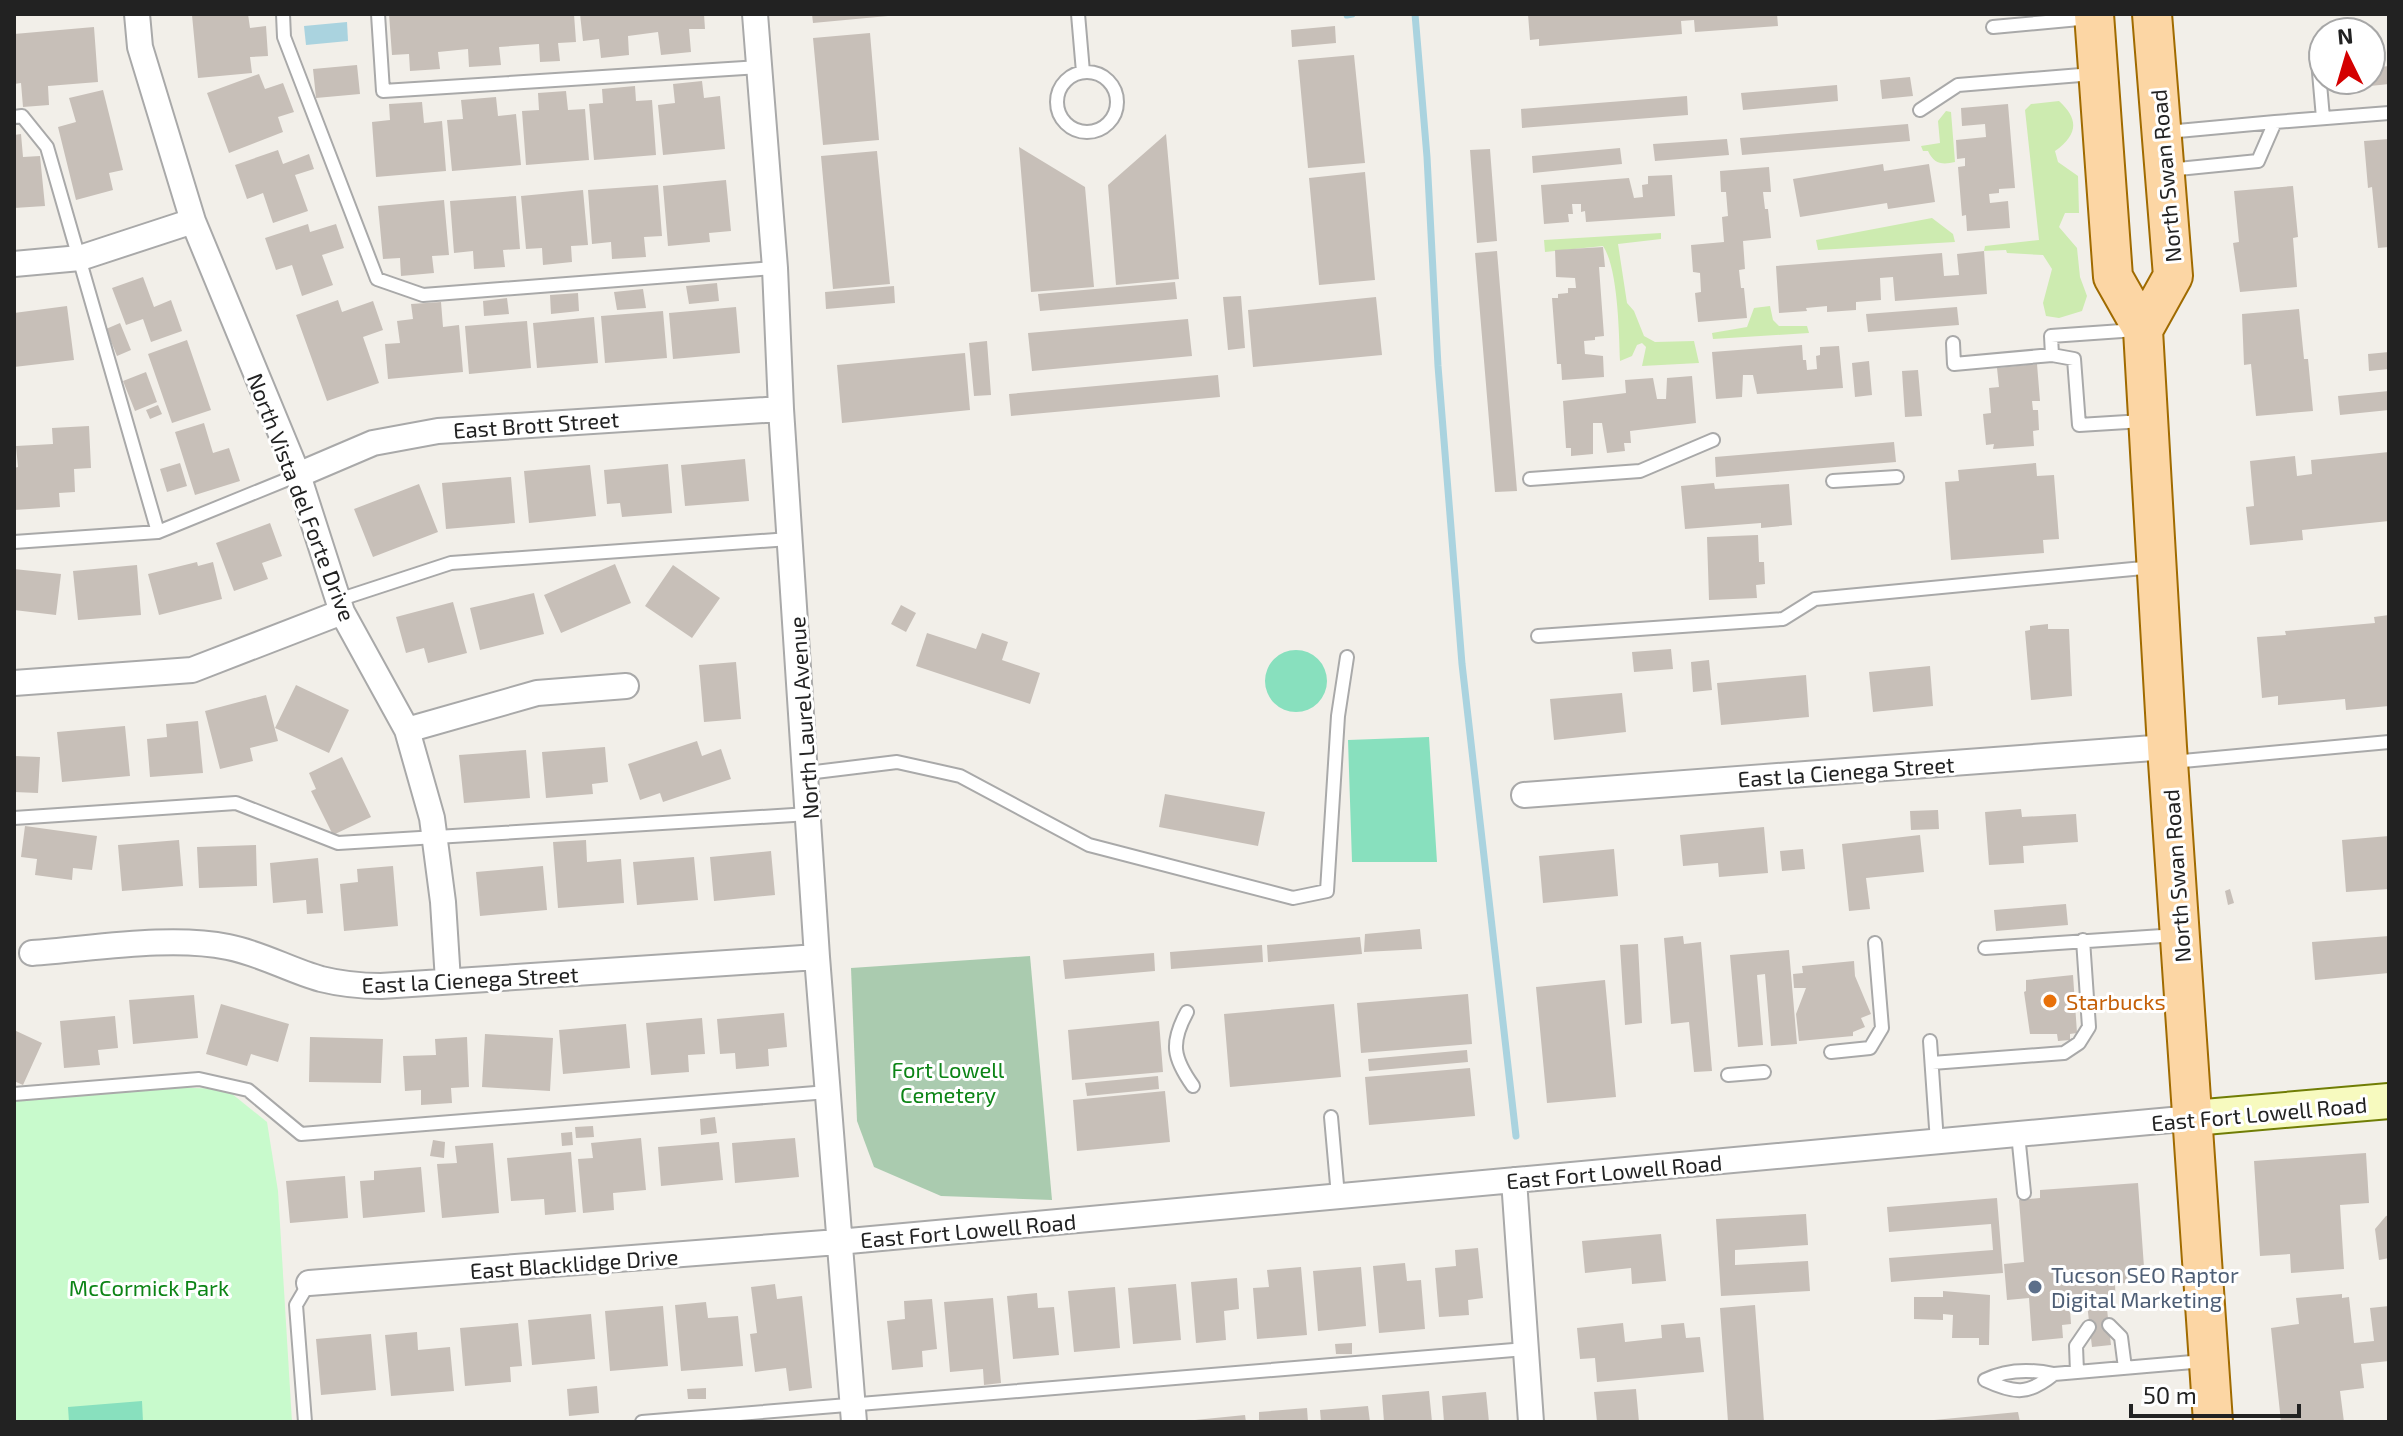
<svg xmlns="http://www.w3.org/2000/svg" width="2403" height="1436" font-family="'Exo 2',sans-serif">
	<rect width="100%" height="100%" fill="#f2efe9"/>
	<path fill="#cdebb0" d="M2059 101C2080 120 2077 135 2055 151L2058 162 2078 176 2079 213H2065L2059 227 2077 248 2080 277 2087 296 2082 311 2059 318 2046 316 2043 303 2052 269 2043 255 2007 253 2006 250 1984 251 1985 246 2039 240 2025 110 2031 104Z
		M1946 111 1951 112 1955 162C1942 165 1934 164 1928 151H1923L1921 146 1940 143 1938 121Z
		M1932 218 1953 234 1955 242 1818 250 1816 240Z
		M1661 233V239L1618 244 1627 303 1634 311 1644 336 1655 342 1694 341 1699 363 1642 366 1646 347 1642 343 1637 345 1632 356 1620 361C1619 332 1618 268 1603 246L1545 252 1544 240Z
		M1770 306 1773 320 1779 326H1807L1809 333 1713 339 1712 333 1747 327 1754 308Z"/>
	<path fill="#aacbaf" d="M1030 956 1052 1200 941 1196 874 1167 857 1121 851 968Z"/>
	<path fill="#c8facc" d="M160 1087 226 1089 267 1122 278 1191 292 1422H14V1100Z"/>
	<path fill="#88e0be" d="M1265 681a31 31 0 1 1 62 0a31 31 0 1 1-62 0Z
		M1429 737 1437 862H1352L1348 740Z
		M142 1401 143 1422H69L68 1407Z"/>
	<path fill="#aad3df" d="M347 22 348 41 306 45 304 26Z"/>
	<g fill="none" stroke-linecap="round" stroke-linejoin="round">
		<path stroke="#aad3df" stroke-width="7" d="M1415 14 1427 157 1438 366 1462 664 1516 1136
			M1347 15 1352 14"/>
	</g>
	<path fill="#c7bfb8" d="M209 14H248L250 28 266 26 268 56 250 57 252 73 198 78 192 15Z
		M389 14H574L576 42 558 43 560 61 540 62 539 44 499 47 501 65 469 67 468 49 438 52 440 69 410 71 409 54 392 55Z
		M580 14H704L705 29H689L691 52 661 55 658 32 628 36 629 55 601 58 599 39 583 41Z
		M812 14H888V16L813 23Z
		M1528 14H1777L1778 26 1695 32 1694 20 1681 21 1682 34 1539 46V39L1530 40Z
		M1335 26 1336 43 1292 47 1291 30Z
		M94 27 98 82 48 86 49 105 23 107 21 83 14 84V34Z
		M870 33 879 140 823 145 813 38Z
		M1354 55 1365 163 1308 168 1298 60Z
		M357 65 360 94 316 98 313 69Z
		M2389 66V84L2342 89V80H2371V68Z
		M259 74 265 89 283 83 294 112 278 117 283 132 229 153 207 93Z
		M1910 77 1913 96 1882 99 1880 80Z
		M702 81 704 98 720 96 725 149 663 155 658 105 675 103 673 84Z
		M1837 85 1838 101 1743 110 1741 93Z
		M635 86 636 101 652 100 656 155 594 160 589 104 603 103 602 89Z
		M103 90 123 170 109 173 113 190 76 200 58 127 76 122 69 98Z
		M566 91 568 110 585 109 589 160 526 165 522 111 539 110 538 93Z
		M1687 96 1688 115 1522 128 1521 109Z
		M496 97 498 116 516 114 521 165 452 171 447 120 463 119 461 100Z
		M422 102 424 123 442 121 446 171 376 177 372 122 390 120 389 104Z
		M2008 104 2015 188 1999 189V193L1989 194 1990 203 2008 201 2010 228 1967 231 1966 215 1962 216 1958 167 1965 166V158L1957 159 1956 140 1986 137 1985 124 1962 126 1961 108Z
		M1908 124 1910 141 1742 155 1740 138Z
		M21 134 23 157 40 156 45 206 14 208V135Z
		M1166 134 1179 279 1116 285 1108 185Z
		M1727 139 1729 155 1655 161 1653 144Z
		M2389 139V247L2378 248 2372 187 2368 188 2364 141Z
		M1019 147 1085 187 1094 287 1031 292Z
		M1620 148 1622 164 1533 173 1532 156Z
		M1490 149 1497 241 1477 243 1470 150Z
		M278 150 283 164 309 154 314 169 295 175 308 211 273 223 263 193 247 199 235 165Z
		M877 151 890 284 833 289 821 156Z
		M1883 164 1884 171 1929 164 1935 202 1888 209 1887 203 1800 217 1793 179Z
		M1769 167 1771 192H1763L1765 209H1768L1771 238 1743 241 1745 269 1739 270 1741 288H1744L1747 318 1698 322 1695 293 1701 292 1700 273 1693 272 1691 245 1724 242 1722 217 1728 216 1726 192H1721L1720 171Z
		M1365 172 1375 280 1319 285 1309 178Z
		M1672 175 1675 216 1586 222 1585 211 1581 212V204H1572L1573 214H1568L1569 222 1544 224 1541 185 1629 178 1634 198 1643 197 1642 185 1648 184V176Z
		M726 180 731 231 709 233 710 242 668 246 663 186Z
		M658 185 662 236 644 237 646 257 612 259 611 242 592 244 588 190Z
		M2293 186 2298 237 2293 238 2297 287 2240 292 2233 243 2239 242 2234 191Z
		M583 190 588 245 571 246 572 262 543 265 542 248 526 249 521 196Z
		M516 196 520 249 503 250 505 267 474 269 473 251 454 253 450 201Z
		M444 200 449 255 432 256 434 273 401 276 400 258 383 259 378 206Z
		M308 224 310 232 336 224 344 248 322 255 333 285 302 296 292 265 276 270 265 238Z
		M1603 247 1605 267H1599L1604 336 1595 337V340L1584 341 1585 354 1603 356 1604 377 1562 380 1561 364H1557L1552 298H1558V294L1568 293V288H1576L1575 278 1556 277 1555 250Z
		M1497 251 1517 491 1495 492 1475 253Z
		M1984 251 1987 294 1895 301 1893 277 1880 278 1881 300 1856 302V310L1827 312V306L1806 308 1807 311 1779 313 1776 266 1942 253 1944 276 1959 275 1957 254Z
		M143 277 154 307 171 300 182 331 151 342 143 319 126 325 112 288Z
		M1175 282 1177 299 1040 311 1038 294Z
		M717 283 719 301 689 304 686 286Z
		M894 286 895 303 826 309 825 292Z
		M643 289 646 308 617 310 614 292Z
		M578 293 579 311 551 314 550 295Z
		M1241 296 1245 348 1228 350 1223 297Z
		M1376 297 1382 355 1253 367 1248 310Z
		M507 298 509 314 484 316 483 301Z
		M338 300 342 312 373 301 383 330 363 337 379 383 327 401 296 315Z
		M441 302 443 327 459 325 463 372 388 379 385 344 400 343 397 321 413 319 411 304Z
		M67 306 74 360 14 367V313Z
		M736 307 740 353 673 359 669 313Z
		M1957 307 1959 325 1868 332 1866 314Z
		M2299 309 2304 359H2308L2313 411 2256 416 2251 364 2244 365 2242 314Z
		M663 311 667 358 605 363 601 316Z
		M594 317 598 363 537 368 533 323Z
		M1188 319 1192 356 1032 371 1028 333Z
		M527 321 531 368 469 374 465 326Z
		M120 323 131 350 117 356 106 329Z
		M187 340 211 410 172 423 148 354Z
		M987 341 991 395 974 396 969 343Z
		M1802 345 1803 360H1806L1807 370 1817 369 1816 356 1820 355V347L1839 346 1843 388 1757 394 1753 375H1743L1742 397 1716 399 1712 352Z
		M2389 352V369L2369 371 2368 354Z
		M965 353 970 410 842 423 837 365Z
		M1869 361 1872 395 1855 397 1852 363Z
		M2037 364 2040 401H2032L2033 410H2038L2039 430 2033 431 2034 446 1993 449 1994 444 1986 445 1983 414 1991 413 1989 388 1999 387 1997 368Z
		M1918 370 1922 416 1905 417 1902 371Z
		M146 372 157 402 135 411 123 381Z
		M1218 375 1220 397 1011 416 1009 394Z
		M1692 376 1696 423 1630 431 1631 443H1624L1625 451 1607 453 1602 423H1593V454L1571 456V448H1566L1563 401 1626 393 1625 380 1653 378 1657 399H1666L1667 378Z
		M2389 391V410L2340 415 2338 396Z
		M158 405 162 414 150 419 146 410Z
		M204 423 213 453 229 448 240 481 195 495 175 432Z
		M89 426 91 468 74 469 75 492 59 493 60 507 14 510V468L18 467 16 446 53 444 52 428Z
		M1894 442 1896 462 1716 477 1715 457Z
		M2389 452V521L2302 530 2303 540 2250 545 2246 507 2254 506 2250 461 2295 456 2297 476 2312 474 2311 460Z
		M745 459 749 501 685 506 681 465Z
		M180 463 187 486 167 492 160 469Z
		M2036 463 2037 476 2054 475 2059 539 2043 540 2044 553 1951 560 1945 482 1959 481 1958 470Z
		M668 464 672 513 622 517 620 503 607 504 604 470Z
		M590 465 596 516 529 523 524 471Z
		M511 477 515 523 446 529 442 483Z
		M1714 483 1715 489 1789 484 1792 525 1761 528V523L1685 529 1681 486Z
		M419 484 438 532 373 557 354 509Z
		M270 523 282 556 262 563 268 579 234 591 216 543Z
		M1758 535 1759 562H1764L1765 584 1756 585 1757 598 1709 600 1707 537Z
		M197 562 198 566 213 562 222 599 159 615 148 574Z
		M615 564 631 603 561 633 544 595Z
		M137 565 141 615 78 620 73 571Z
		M673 565 720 598 692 638 645 606Z
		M14 569 61 574 56 615 14 610Z
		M534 593 544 634 480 650 470 608Z
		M453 602 467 653 428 663 424 648 406 653 396 617Z
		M901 605 916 613 906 632 891 624Z
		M2389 615V706L2346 710 2345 699 2278 705V696L2262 698 2257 637 2286 635 2285 631 2375 623 2374 617Z
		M2048 624V629H2069L2072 696 2031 700 2025 631 2030 630V626Z
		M927 633 976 649 982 633 1008 642 1002 660 1040 673 1030 704 916 666Z
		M1671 649 1673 669 1634 672 1632 652Z
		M1709 660 1712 690 1693 692 1691 662Z
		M736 662 741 719 704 722 699 665Z
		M1930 666 1933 706 1873 712 1869 672Z
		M1806 675 1809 717 1721 725 1717 683Z
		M296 685 349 710 329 753 275 728Z
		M1622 693 1626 732 1554 740 1550 699Z
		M266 695 278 741 250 748 253 761 220 769 205 711Z
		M198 721 203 773 150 777 147 739 167 737 166 724Z
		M125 726 130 776 62 782 57 732Z
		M697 741 702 756 721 749 731 779 663 802 660 793 640 800 628 764Z
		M605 747 608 782 592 784 593 794 546 798 542 752Z
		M526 750 530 798 464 803 459 755Z
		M14 756 40 757 38 793 14 792Z
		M342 757 371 817 333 835 311 791 316 789 309 773Z
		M1165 794 1265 812 1258 846 1159 827Z
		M2021 809 2022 817 2076 814 2078 842 2023 846 2024 863 1989 865 1985 812Z
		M1938 810 1939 829 1911 830 1910 811Z
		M25 826 97 836 92 870 73 868 72 880 35 875 37 859 21 857Z
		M1764 827 1768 873 1719 877 1718 863 1683 866 1680 835Z
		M1920 835 1924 872 1866 878 1870 909 1849 911 1842 844Z
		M2389 836V889L2346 892 2342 840Z
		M179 840 183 886 122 891 118 845Z
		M586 840 587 862 621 859 624 903 558 908 553 842Z
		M256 845 257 886 199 888 197 847Z
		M1614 849 1618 896 1543 903 1539 856Z
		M1803 849 1805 869 1782 871 1780 851Z
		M771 851 775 895 714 901 710 857Z
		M694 857 698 900 637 905 633 862Z
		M318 858 323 913 307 914 306 900 273 903 270 863Z
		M393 866 398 926 344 931 340 884 358 882 357 869Z
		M543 866 547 910 480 916 476 872Z
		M2230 889 2234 903 2228 905 2225 891Z
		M2066 904 2068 925 1996 931 1994 910Z
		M1420 929 1422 949 1364 952 1365 934Z
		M1683 936 1684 944 1701 942 1712 1071 1694 1072 1689 1022 1671 1024 1664 938Z
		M2389 936V973L2315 980 2312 942Z
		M1360 937 1362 954 1268 962 1267 945Z
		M1638 944 1642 1023 1625 1025 1620 945Z
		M1262 945 1263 962 1171 969 1170 952Z
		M1789 950 1797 1044 1771 1046 1765 974 1757 975 1763 1045 1738 1047 1730 955Z
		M1154 953 1155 971 1065 979 1063 960Z
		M1854 961 1855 976 1871 1014 1861 1018 1865 1027 1853 1032V1036L1799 1041 1796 1014 1806 988H1794L1793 974 1803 973 1802 966Z
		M2073 975 2077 1033 2070 1034V1040L2058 1041 2057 1034H2030L2024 992 2026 991V980Z
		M1605 980 1616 1097 1547 1103 1536 987Z
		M1468 994 1472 1044 1361 1053 1357 1003Z
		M194 995 198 1038 133 1044 129 1000Z
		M221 1004 289 1024 278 1062 251 1054 247 1066 206 1054Z
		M1334 1004 1341 1077 1230 1087 1224 1014Z
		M784 1013 787 1047 768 1049 769 1066 736 1069 735 1053 720 1054 717 1019Z
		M115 1016 118 1048 98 1050 100 1065 64 1068 60 1021Z
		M702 1018 705 1054 688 1055 689 1072 651 1075 646 1023Z
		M1159 1021 1163 1072 1072 1080 1068 1030Z
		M626 1024 630 1068 563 1074 559 1030Z
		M14 1030 42 1043 23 1085 14 1081Z
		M485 1034 553 1038 550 1091 482 1087Z
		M310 1037 383 1039 381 1083 309 1082Z
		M467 1037 469 1087 451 1088 452 1103 421 1105V1090L405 1091 403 1056 436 1055 435 1039Z
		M1467 1050 1468 1062 1369 1071 1368 1059Z
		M1470 1068 1475 1116 1369 1125 1365 1077Z
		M1158 1076 1159 1089 1087 1096 1085 1083Z
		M1165 1091 1170 1142 1077 1151 1073 1100Z
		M715 1117 717 1133 701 1135 700 1119Z
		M593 1126 594 1137 576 1138 575 1127Z
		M572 1132 573 1145 562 1146 561 1133Z
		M641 1138 646 1190 613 1193 614 1210 583 1213 578 1159 593 1158 591 1143Z
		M795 1138 799 1177 735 1183 732 1143Z
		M433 1140 445 1142 444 1158 430 1156Z
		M719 1142 723 1180 661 1186 658 1147Z
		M493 1143 499 1213 442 1218 437 1164 457 1163 455 1146Z
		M571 1152 576 1212 545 1215 544 1199 511 1201 507 1158Z
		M2366 1153 2369 1203 2340 1205 2344 1269 2291 1273 2290 1254 2260 1256 2254 1161Z
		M421 1167 425 1212 363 1218 360 1181 374 1180V1171Z
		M345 1176 348 1218 290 1223 286 1181Z
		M2138 1183 2145 1281 2115 1284 2116 1308 2107 1309 2111 1345 2092 1347 2086 1295 2060 1297 2061 1309H2070L2071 1324 2062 1325 2063 1338 2032 1341 2029 1298 2007 1300 2004 1264 2024 1262 2019 1200 2040 1198V1190Z
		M1997 1198 2003 1273 1891 1282 1889 1258 1993 1250 1991 1224 1889 1232 1887 1207Z
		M1806 1214 1808 1245 1735 1250V1265L1808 1261 1810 1291 1721 1296 1716 1219Z
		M2389 1215V1258L2379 1260 2375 1229 2386 1216Z
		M1661 1234 1666 1281 1632 1284 1631 1268 1585 1273 1582 1241Z
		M1478 1248 1483 1298 1468 1300 1469 1315 1439 1317 1435 1268 1456 1266 1455 1250Z
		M1405 1263 1407 1281 1421 1280 1425 1329 1379 1333 1373 1266Z
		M1301 1267 1307 1335 1257 1339 1253 1288 1269 1287 1267 1270Z
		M1361 1267 1366 1326 1318 1331 1313 1271Z
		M1237 1278 1239 1309 1224 1311 1226 1340 1196 1343 1191 1282Z
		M775 1284 777 1299 802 1296 812 1388 789 1391 786 1368 755 1372 750 1334 757 1333 751 1287Z
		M1176 1284 1181 1340 1133 1344 1128 1288Z
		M1115 1287 1120 1348 1074 1352 1068 1291Z
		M1943 1291 1990 1295 1989 1345H1979V1338H1952L1953 1315 1943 1314V1320L1914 1319V1297H1943Z
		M1037 1293 1038 1308 1054 1307 1059 1355 1013 1359 1007 1296Z
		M2342 1294V1298L2349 1297 2354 1343 2374 1341 2370 1308 2389 1306V1361L2361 1364 2364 1388 2340 1391 2344 1422H2281L2271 1328 2299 1324 2296 1298Z
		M993 1298 1001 1383 984 1385 983 1369 950 1372 944 1302Z
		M932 1299 937 1349 922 1351 923 1367 892 1370 887 1321 905 1319 904 1301Z
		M706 1302 708 1318 738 1316 743 1366 681 1371 675 1305Z
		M1755 1305 1764 1422H1728L1720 1308Z
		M663 1306 668 1366 610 1371 605 1311Z
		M591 1314 595 1359 532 1365 528 1320Z
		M518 1323 522 1366 510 1367 511 1382 465 1386 460 1328Z
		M1623 1323 1625 1342 1662 1338 1661 1325 1684 1323 1686 1338 1700 1337 1704 1372 1597 1382 1595 1358 1580 1359 1577 1328Z
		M417 1332 418 1350 450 1347 454 1391 391 1396 385 1335Z
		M371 1334 376 1390 321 1395 316 1339Z
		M1352 1343V1354H1336L1335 1344Z
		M597 1386 599 1413 569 1416 567 1389Z
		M706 1388V1399H688L687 1389Z
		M1636 1389 1639 1422H1597L1594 1392Z
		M1429 1391 1432 1422H1384L1382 1395Z
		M1486 1392 1489 1422H1444L1442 1396Z
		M1368 1406 1370 1422H1321L1320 1410Z
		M1307 1408 1308 1422H1259V1412Z
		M2018 1412 2020 1422H1934V1420Z
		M1245 1415 1246 1422H1195V1420Z"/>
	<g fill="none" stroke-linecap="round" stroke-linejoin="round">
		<defs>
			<path id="lane" d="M283 14 284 37 377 279 423 295 775 268
				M378 14 383 91 760 67
				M1078 14 1083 72
				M1993 27 2090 18
				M2318 61 2323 118
				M1057 102a30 30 0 1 1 60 0a30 30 0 1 1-60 0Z
				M1920 110 1958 85 2093 74
				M14 117 22 116 47 147 158 532
				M2275 122 2389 113
				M2167 132 2275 122 2258 161 2168 170
				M1953 343 1954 364 2052 355 2051 336 2136 330
				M2052 355 2074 359 2079 425 2143 421
				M1530 479 1640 471 1713 440
				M1833 481 1897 477
				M14 542 158 532 298 475
				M338 600 451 563 790 539
				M1538 636 1783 619 1815 599 2154 567
				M2172 762 2389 742
				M807 773 897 762 960 776 1089 845 1293 898 1327 891 1338 716 1347 657
				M14 818 236 803 338 843 809 814
				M1985 948 2177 935
				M1187 1012C1170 1043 1173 1058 1193 1086
				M1930 1041 1937 1142
				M1831 1052 1870 1048 1882 1028 1875 943
				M1932 1063 2064 1053 2079 1043 2089 1027 2083 940
				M1728 1075 1764 1072
				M14 1094 199 1079 248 1090 301 1134 828 1092
				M1331 1117 1338 1196
				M2018 1134 2024 1193
				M2109 1325 2121 1337 2125 1368
				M2077 1372 2076 1346 2089 1327
				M2054 1374C2028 1395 2015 1394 1985 1380 2007 1369 2030 1369 2054 1374L2204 1361
				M305 1422 296 1305 309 1283
				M642 1422 1526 1349"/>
			<path id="street" d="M137 14 140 47 193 221 298 475 342 612 407 730 432 818 443 902 448 981
				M755 14 775 268 781 409 817 957 854 1422
				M14 264 80 258 193 221
				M298 475 373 443 438 431 781 409
				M14 683 192 670 342 612
				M407 730 537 693 626 686
				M1524 795 2167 747
				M32 953C91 949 170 935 228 947 260 953 289 970 321 979 341 984 360 986 381 986L817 957
				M1514 1180 1531 1422
				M309 1283 838 1242 2193 1118"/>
			<path id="secondary" d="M2193 1118 2389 1101"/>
			<path id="primary" d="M2094 14 2113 277 2143 330 2167 747 2213 1422
				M2143 330 2173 276 2152 14"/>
		</defs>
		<use href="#lane" stroke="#a9a9a9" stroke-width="16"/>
		<use href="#street" stroke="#a9a9a9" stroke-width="28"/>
		<use href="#secondary" stroke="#707d05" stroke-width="38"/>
		<use href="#primary" stroke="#a06b00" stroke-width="42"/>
		<use href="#lane" stroke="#fff" stroke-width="12"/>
		<use href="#street" stroke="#fff" stroke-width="24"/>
		<use href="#secondary" stroke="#f7fabf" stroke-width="34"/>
		<use href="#primary" stroke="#fcd6a4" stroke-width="38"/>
	</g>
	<circle fill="#e8710a" stroke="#fff" stroke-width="3" cx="2050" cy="1001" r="8"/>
	<circle fill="#5c6f8a" stroke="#fff" stroke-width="3" cx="2035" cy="1287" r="8"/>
	<g text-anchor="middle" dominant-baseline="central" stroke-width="6" stroke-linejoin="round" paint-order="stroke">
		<g font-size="22" fill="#222" stroke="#fff">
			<text transform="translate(2165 176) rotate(-95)">North Swan Road</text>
			<text transform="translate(536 424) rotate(-4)">East Brott Street</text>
			<text transform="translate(302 497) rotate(69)">North Vista del Forte Drive</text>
			<text transform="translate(803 718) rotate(-94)">North Laurel Avenue</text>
			<text transform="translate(1846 771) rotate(-4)">East la Cienega Street</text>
			<text transform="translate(2176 876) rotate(-94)">North Swan Road</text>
			<text transform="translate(470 979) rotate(-3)">East la Cienega Street</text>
			<text transform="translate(2259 1113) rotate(-5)">East Fort Lowell Road</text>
			<text transform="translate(1614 1171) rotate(-5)">East Fort Lowell Road</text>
			<text transform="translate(968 1230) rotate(-5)">East Fort Lowell Road</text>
			<text transform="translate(574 1263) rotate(-4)">East Blacklidge Drive</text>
		</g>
		<g font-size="22" fill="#c56008" stroke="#fff" text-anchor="start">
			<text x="2066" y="1001">Starbucks</text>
		</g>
		<g font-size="22" fill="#0c8416" stroke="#fff">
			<text x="948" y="1069">Fort Lowell<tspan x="948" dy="25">Cemetery</tspan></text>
			<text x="149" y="1287">McCormick Park</text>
		</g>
		<g font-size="22" fill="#4e5e75" stroke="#fff" text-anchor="start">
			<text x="2051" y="1274">Tucson SEO Raptor<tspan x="2051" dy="25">Digital Marketing</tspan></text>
		</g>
	</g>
	<rect width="2403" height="1436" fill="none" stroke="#222222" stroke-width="32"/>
	<g transform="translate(2347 56) rotate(355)"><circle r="38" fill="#ffffff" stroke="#a7a7a7" stroke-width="2"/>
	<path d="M0-6L14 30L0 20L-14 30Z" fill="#d40000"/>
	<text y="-12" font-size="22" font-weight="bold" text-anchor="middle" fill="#222222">N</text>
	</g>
	<path d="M2131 1404v12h168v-12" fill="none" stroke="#222222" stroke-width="4"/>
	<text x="2143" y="1404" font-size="24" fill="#222222" stroke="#ffffff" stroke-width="6" paint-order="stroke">50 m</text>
</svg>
